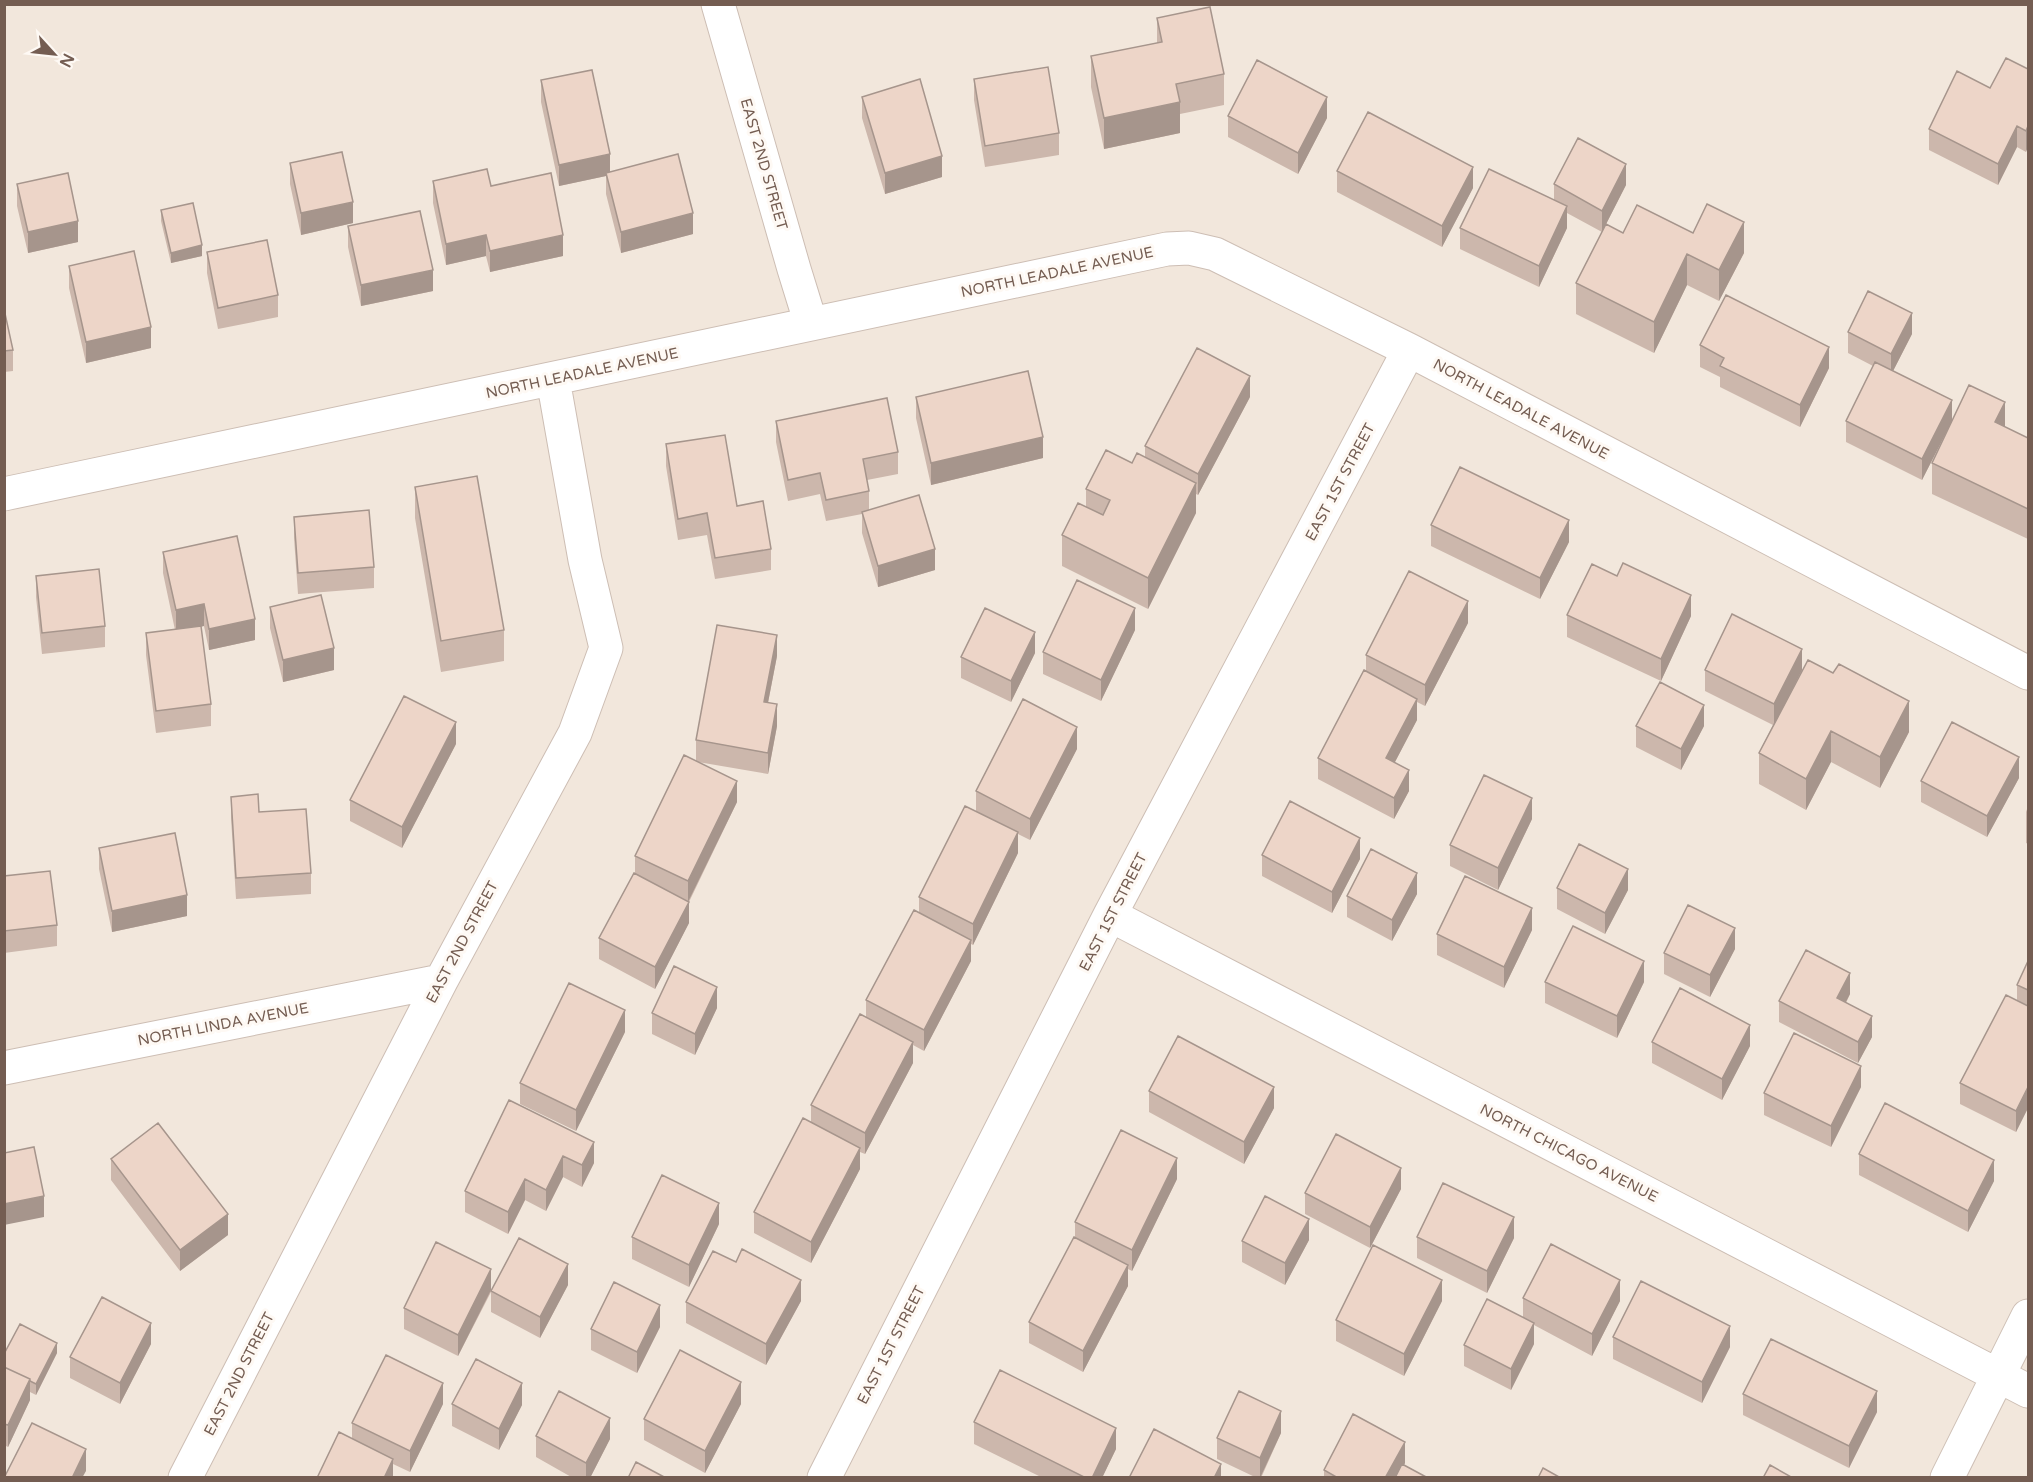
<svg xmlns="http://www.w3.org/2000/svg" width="2033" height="1482" font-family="'Varela Round',sans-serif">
	<rect width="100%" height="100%" fill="#fbf5ed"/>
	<path fill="#f2e7dc" d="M5 5H2028V1477L5 1478Z"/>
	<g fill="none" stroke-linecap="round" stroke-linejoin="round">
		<defs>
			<path id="minor" d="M718 4 794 269 811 324
				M4 494 1167 249 1189 248 1215 254 1409 350 2028 673
				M1110 915 2028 1391
				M4 1068 441 981
				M185 1478 441 981 575 733 606 648 585 560 553 379
				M824 1478 1110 915 1409 350
				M1947 1478 2028 1316"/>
		</defs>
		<use href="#minor" stroke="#cdbeb4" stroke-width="35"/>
		<use href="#minor" stroke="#fff" stroke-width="33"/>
	</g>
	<path fill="#ccb7ac" d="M1157 18 1224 74V105L1180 114V133L1104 149 1091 87V56L1157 43Z
		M2028 69 2026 152 2017 147 1998 185 1929 150V129L1990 88Z
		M974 79 1059 133V155L985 167 974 100Z
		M541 80 610 171 693 234 621 253 606 194V176L559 186 541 102Z
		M862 97 942 177 885 194 862 118Z
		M1228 116 1327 118 1298 174 1228 137Z
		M290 163 353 223 301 235 290 184Z
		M1337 171 1473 188 1442 247 1337 192Z
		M433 181 491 186 563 256 490 272 486 256 446 265 433 203Z
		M17 184 78 242 28 253 17 206Z
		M1554 184 1626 185 1602 232 1567 213V228L1539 287 1460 249V228L1554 200Z
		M161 210 202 256 171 263 161 221Z
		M348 226 433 291 361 306 348 247Z
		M1623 233H1693L1744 253 1719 301 1687 285 1654 353 1576 314V283Z
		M207 252 278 295V317L218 329 207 273Z
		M69 266 151 348 86 363 69 288Z
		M4 309 13 350V371L4 372Z
		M1848 332 1912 334 1893 371 1952 421 1922 480 1846 442V421L1873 366 1848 353Z
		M1700 345 1829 368 1800 427 1720 387V377L1700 367Z
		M916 397 1043 458 931 485 916 418Z
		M1250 397 1198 495 1196 494V513L1148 609 1062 566V535L1086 507V489L1145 457V446Z
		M776 421 898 452V474L867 480 869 491V510L935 570 878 587 862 533V514L826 521 820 494 788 501 776 442Z
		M2005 427 2028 438V539L1932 494V463Z
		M666 444 737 506 771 549V570L715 579 707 535 678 540 666 466Z
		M415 487 504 630V661L441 672 415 518Z
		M294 517 374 567V588L298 594 294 538Z
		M1431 525 1569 542 1540 599 1431 546Z
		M163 552 255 640 209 650 204 626 198 627 211 704V726L156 733 146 655V633L175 630 163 573Z
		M36 576 105 626V647L42 654 36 597Z
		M1617 576 1691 616 1661 681 1567 637V615Z
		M270 607 334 670 283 682 270 628Z
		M1468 623 1425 706 1417 702V720L1395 762 1409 791 1394 819 1318 779V758L1366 672V655Z
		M1135 630 1101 701 1043 674V652Z
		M1035 653 1011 702 961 678V657Z
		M777 656 768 703 777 726 768 774 698 762 737 802 689 902V923L655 989 599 959V938L635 873V856L696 761V740Z
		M1705 670H1802L1909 732 1880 788 1831 762 1806 810 1759 784V753L1773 725 1705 691Z
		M1636 726H1704L1681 770 1636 747Z
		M456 744 402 848 350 821V800Z
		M1077 749 1030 840 1018 834V853L973 945 971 944V961L924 1051 913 1045V1063L865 1154 860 1152V1169L811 1263 754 1233V1212L811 1122V1105L866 1017V1000L919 913V897L976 811V791Z
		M2019 778 1987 837 1921 802V781Z
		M231 797 259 812 311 873V894L236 899 231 818Z
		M2028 806V844L2026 843V812Z
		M1532 819 1498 890 1450 866V845Z
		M99 848 187 916 112 932 99 869Z
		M1262 855 1360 859 1332 913 1262 876Z
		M4 876 57 925V946L4 953Z
		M1557 888 1628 890 1605 934 1557 909Z
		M1417 894 1392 941 1347 917V896Z
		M1532 930 1504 988 1437 955V934Z
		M1735 949 1710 997 1664 974V953Z
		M2028 961V1108L2016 1132 1960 1104V1083L2017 1000V985Z
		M1545 982H1644L1617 1038 1545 1003Z
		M1850 994 1846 1003 1872 1037 1858 1063 1779 1022V1001Z
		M717 1008 695 1055 652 1034V1013Z
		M625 1032 576 1131 520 1104V1083Z
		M1652 1042 1750 1046 1722 1100 1652 1063Z
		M1861 1087 1831 1147 1764 1115V1093Z
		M1149 1091 1274 1108 1244 1164 1149 1112Z
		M509 1100 594 1163 582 1187 563 1177 546 1211 525 1200 508 1234 465 1212V1191Z
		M1859 1154 1994 1181 1968 1232 1859 1175Z
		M111 1159 228 1235 180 1271 111 1180Z
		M1177 1179 1132 1271 1128 1269V1286L1083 1372 1029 1343V1322L1075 1237V1222Z
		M1401 1189 1370 1248 1305 1214V1193Z
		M719 1224 689 1287 632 1259V1237Z
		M1417 1237 1514 1238 1487 1293 1417 1258Z
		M1309 1240 1285 1285 1242 1262V1241Z
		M736 1262 801 1301 766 1365 686 1323V1302Z
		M568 1285 540 1338 491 1312V1292L458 1356 404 1329V1308L491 1290Z
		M1523 1298 1620 1301 1592 1356 1534 1325V1344L1511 1390 1464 1366V1345L1523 1317Z
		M1442 1301 1404 1376 1336 1341V1320Z
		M660 1327 637 1373 591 1350V1329Z
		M1613 1337 1730 1347 1702 1403 1613 1359Z
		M151 1344 120 1404 70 1378V1357Z
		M57 1353 36 1395 30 1392V1400L8 1447 4 1445V1354Z
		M1743 1394 1877 1412 1849 1468 1743 1415Z
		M443 1404 410 1472 393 1464V1478L352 1439V1423Z
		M452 1404 522 1405 499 1450 452 1426Z
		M741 1404 705 1473 644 1440V1419Z
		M974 1422 1116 1449 1102 1478H1043L974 1444Z
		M1281 1433 1261 1478H1257L1217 1459V1438Z
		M536 1436 610 1439 590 1478H573L536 1457Z
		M1405 1463 1404 1465 1428 1478H1324V1470Z"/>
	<path fill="#a6958c" d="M1327 97V118L1298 174V153Z
		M1180 102V133L1104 149V118Z
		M2017 126V147L1998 185V164Z
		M2028 126V147L2026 152V131Z
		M610 154V175L606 173V176L559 186V165Z
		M942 156V177L885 194V173Z
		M1626 164V185L1602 232V211Z
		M1473 167V188L1442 247V226Z
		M353 202V223L301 235V213Z
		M1567 206V228L1539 287V266Z
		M693 213V234L621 253V232Z
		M78 221V242L28 253V232Z
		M1744 222V253L1719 301V270Z
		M486 235V256L446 265V244Z
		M563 235V256L490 272V251Z
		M202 245V256L171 263V253Z
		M1687 254V285L1654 353V322Z
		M433 270V291L361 306V285Z
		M1912 313V334L1891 375V354Z
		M151 327V348L86 363V342Z
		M1829 347V368L1800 427V405Z
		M1250 376V397L1198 495V474Z
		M1952 400V421L1922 480V459Z
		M2005 402V433L1995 422Z
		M1043 437V458L931 485V463Z
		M1196 483V513L1148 609V578Z
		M1569 520V542L1540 599V578Z
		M935 549V570L878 587V566Z
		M1691 595V616L1661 681V659Z
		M1468 601V623L1425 706V685Z
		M204 604V626L176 632V610Z
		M1135 608V630L1101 701V680Z
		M255 619V640L209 650V629Z
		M1035 632V653L1011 702V681Z
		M777 635V656L764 723V702Z
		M334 648V670L283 682V660Z
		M1802 649V670L1774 726V704Z
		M1417 699V720L1386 779V758Z
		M1909 701V732L1880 788V757Z
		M777 704V726L768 774V753Z
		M1704 705V726L1681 770V749Z
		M456 722V744L402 848V827Z
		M1077 727V749L1030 840V819Z
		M1831 731V762L1806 810V779Z
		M2019 757V778L1987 837V816Z
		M1409 770V791L1394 819V798Z
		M737 781V802L688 902V881Z
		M1532 798V819L1498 890V868Z
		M1018 832V853L973 945V924Z
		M1360 838V859L1332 913V892Z
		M1628 869V890L1605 934V913Z
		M1417 873V894L1392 941V920Z
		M187 895V916L112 932V911Z
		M689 902V923L655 989V967Z
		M1532 908V930L1504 988V967Z
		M1735 928V949L1710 997V975Z
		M971 940V961L924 1051V1030Z
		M1644 961V982L1617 1038V1016Z
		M1850 973V994L1837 1019V998Z
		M717 987V1008L695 1055V1034Z
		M625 1010V1032L576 1131V1110Z
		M1872 1016V1037L1858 1063V1042Z
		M1750 1025V1046L1722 1100V1079Z
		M913 1042V1063L865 1154V1133Z
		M1861 1066V1087L1831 1147V1126Z
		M1274 1087V1108L1244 1164V1142Z
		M2028 1087V1108L2016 1132V1111Z
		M594 1142V1163L582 1187V1165Z
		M860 1148V1169L811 1263V1242Z
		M563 1156V1177L546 1211V1190Z
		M1177 1158V1179L1132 1271V1250Z
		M1994 1160V1181L1968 1232V1211Z
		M1401 1168V1189L1370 1248V1227Z
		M525 1179V1200L508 1234V1212Z
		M44 1196V1217L4 1225V1204Z
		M719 1203V1224L689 1287V1265Z
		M228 1214V1235L180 1271V1250Z
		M1514 1217V1238L1487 1293V1271Z
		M1309 1219V1240L1285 1285V1263Z
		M568 1264V1285L540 1338V1317Z
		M1128 1265V1286L1083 1372V1351Z
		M491 1269V1290L458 1356V1335Z
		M801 1280V1301L766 1365V1344Z
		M1442 1280V1301L1404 1376V1354Z
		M1620 1280V1301L1592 1356V1334Z
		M660 1305V1327L637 1373V1352Z
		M151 1323V1344L120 1404V1383Z
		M1534 1323V1344L1511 1390V1369Z
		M1730 1326V1347L1702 1403V1382Z
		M57 1343V1353L36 1395V1384Z
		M30 1379V1400L8 1447V1425Z
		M741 1382V1404L705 1473V1451Z
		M443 1383V1404L410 1472V1451Z
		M522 1383V1405L499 1450V1429Z
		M1877 1391V1412L1849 1468V1446Z
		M1281 1411V1433L1260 1478V1458Z
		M610 1418V1439L590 1478H586V1463Z
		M1116 1428V1449L1102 1478H1092Z
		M1405 1442V1463L1397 1478H1385Z
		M86 1449V1471L82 1478H72Z
		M393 1459V1478H384Z
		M1221 1464V1478H1214Z"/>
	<path fill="#edd5c8" stroke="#a6958c" stroke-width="1.5" d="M1210 7 1224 74 1176 84 1180 102 1104 118 1091 56 1162 42 1157 18Z
		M2006 58 2028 69V126L2026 131 2017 126 1998 164 1929 129 1957 71 1990 88Z
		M1257 60 1327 97 1298 153 1228 116Z
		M1048 67 1059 133 985 146 974 79Z
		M592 70 610 154 559 165 541 80Z
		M920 79 942 156 885 173 862 97Z
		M1368 112 1473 167 1442 226 1337 171Z
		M1578 138 1626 164 1602 211 1554 184Z
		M342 152 353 202 301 213 290 163Z
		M678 154 693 213 621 232 606 173Z
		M487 169 491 186 551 173 563 235 490 251 486 235 446 244 433 181Z
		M1489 169 1567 206 1539 266 1460 228Z
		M68 173 78 221 28 232 17 184Z
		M193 203 202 245 171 253 161 210Z
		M1707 204 1744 222 1719 270 1687 254 1654 322 1576 283 1606 224 1623 233 1637 205 1693 233Z
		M420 211 433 270 361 285 348 226Z
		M267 240 278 295 218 308 207 252Z
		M134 251 151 327 86 342 69 266Z
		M1868 291 1912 313 1891 354 1848 332Z
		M1726 295 1829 347 1800 405 1720 366 1724 358 1700 345Z
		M4 309 13 350 4 351Z
		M1197 348 1250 376 1198 474 1145 446Z
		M1875 362 1952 400 1922 459 1846 421Z
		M1028 371 1043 437 931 463 916 397Z
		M1969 385 2005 402 1995 422 2028 438V509L1932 463Z
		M887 398 898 452 863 459 869 491 826 500 820 473 788 480 776 421Z
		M725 435 737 506 763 501 771 549 715 558 707 513 678 519 666 444Z
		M1106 450 1132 463 1137 453 1196 483 1148 578 1062 535 1078 503 1103 515 1110 500 1086 489Z
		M1460 467 1569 520 1540 578 1431 525Z
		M477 476 504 630 441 641 415 487Z
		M919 495 935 549 878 566 862 512Z
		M369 510 374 567 298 573 294 517Z
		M237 536 255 619 209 629 204 604 176 610 163 552Z
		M1623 563 1691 595 1661 659 1567 615 1592 564 1617 576Z
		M99 569 105 626 42 633 36 576Z
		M1409 571 1468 601 1425 685 1366 655Z
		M1077 580 1135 608 1101 680 1043 652Z
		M321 595 334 648 283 660 270 607Z
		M985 608 1035 632 1011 681 961 657Z
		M1732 614 1802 649 1774 704 1705 670Z
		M717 625 777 635 764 702 777 704 768 753 696 740Z
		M201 626 211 704 156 711 146 633Z
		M1808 660 1833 673 1839 664 1909 701 1880 757 1831 731 1806 779 1759 753Z
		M1364 670 1417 699 1386 758 1409 770 1394 798 1318 758Z
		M1660 682 1704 705 1681 749 1636 726Z
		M404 696 456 722 402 827 350 800Z
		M1023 699 1077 727 1030 819 976 791Z
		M1952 722 2019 757 1987 816 1921 781Z
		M684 755 737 781 688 881 635 856Z
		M1484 775 1532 798 1498 868 1450 845Z
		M258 794 259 812 306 809 311 873 236 878 231 797Z
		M1290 801 1360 838 1332 892 1262 855Z
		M965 806 1018 832 973 924 919 897Z
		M175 833 187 895 112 911 99 848Z
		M1579 844 1628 869 1605 913 1557 888Z
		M1371 849 1417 873 1392 920 1347 896Z
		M50 871 57 925 4 931V876Z
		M634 873 689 902 655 967 599 938Z
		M1465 876 1532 908 1504 967 1437 934Z
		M1688 905 1735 928 1710 975 1664 953Z
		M914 910 971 940 924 1030 866 1000Z
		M1573 926 1644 961 1617 1016 1545 982Z
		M1806 950 1850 973 1837 998 1872 1016 1858 1042 1779 1001Z
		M2028 961V990L2017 985Z
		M674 966 717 987 695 1034 652 1013Z
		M569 983 625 1010 576 1110 520 1083Z
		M1680 988 1750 1025 1722 1079 1652 1042Z
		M2006 995 2028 1006V1087L2016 1111 1960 1083Z
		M860 1014 913 1042 865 1133 811 1105Z
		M1794 1033 1861 1066 1831 1126 1764 1093Z
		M1178 1036 1274 1087 1244 1142 1149 1091Z
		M509 1100 594 1142 582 1165 563 1156 546 1190 525 1179 508 1212 465 1191Z
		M1885 1103 1994 1160 1968 1211 1859 1154Z
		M803 1118 860 1148 811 1242 754 1212Z
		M158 1123 228 1214 180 1250 111 1159Z
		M1121 1130 1177 1158 1132 1250 1075 1222Z
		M1336 1134 1401 1168 1370 1227 1305 1193Z
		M34 1147 44 1196 4 1204V1153Z
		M662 1175 719 1203 689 1265 632 1237Z
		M1443 1183 1514 1217 1487 1271 1417 1237Z
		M1265 1196 1309 1219 1285 1263 1242 1241Z
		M1074 1237 1128 1265 1083 1351 1029 1322Z
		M519 1238 568 1264 540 1317 491 1291Z
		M436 1242 491 1269 458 1335 404 1308Z
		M1551 1244 1620 1280 1592 1334 1523 1298Z
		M1373 1245 1442 1280 1404 1354 1336 1320Z
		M742 1249 801 1280 766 1344 686 1302 713 1251 736 1262Z
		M1641 1281 1730 1326 1702 1382 1613 1337Z
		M614 1282 660 1305 637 1352 591 1329Z
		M102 1297 151 1323 120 1383 70 1357Z
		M1487 1299 1534 1323 1511 1369 1464 1345Z
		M20 1324 57 1343 36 1384 30 1381V1379L4 1367V1354Z
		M1771 1339 1877 1391 1849 1446 1743 1394Z
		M680 1350 741 1382 705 1451 644 1419Z
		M386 1355 443 1383 410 1451 352 1423Z
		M476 1359 522 1383 499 1429 452 1404Z
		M4 1367 30 1379 8 1425 4 1424Z
		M1000 1370 1116 1428 1092 1478H1086L974 1422Z
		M559 1391 610 1418 586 1463 536 1436Z
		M1239 1391 1281 1411 1260 1458 1217 1438Z
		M1353 1414 1405 1442 1385 1478H1338L1324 1470Z
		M32 1423 86 1449 72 1478H4Z
		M1154 1429 1221 1464 1214 1478H1129Z
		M339 1432 393 1459 384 1478H317Z
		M636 1462 666 1478H628Z
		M1402 1464 1428 1478H1395Z
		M1770 1465 1793 1478H1763Z
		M1543 1468 1561 1478H1538Z"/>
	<g text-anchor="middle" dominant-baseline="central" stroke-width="6" stroke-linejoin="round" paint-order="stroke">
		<g font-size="15" fill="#745d52" stroke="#fef9f4">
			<text transform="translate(764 164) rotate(74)">EAST 2ND STREET</text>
			<text transform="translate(1057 272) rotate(-12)">NORTH LEADALE AVENUE</text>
			<text transform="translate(582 373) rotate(-12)">NORTH LEADALE AVENUE</text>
			<text transform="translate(1521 409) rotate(28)">NORTH LEADALE AVENUE</text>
			<text transform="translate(1340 482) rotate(-62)">EAST 1ST STREET</text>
			<text transform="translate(1113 912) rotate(-63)">EAST 1ST STREET</text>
			<text transform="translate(462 942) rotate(-62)">EAST 2ND STREET</text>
			<text transform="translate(223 1024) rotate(-11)">NORTH LINDA AVENUE</text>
			<text transform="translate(1569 1153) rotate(27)">NORTH CHICAGO AVENUE</text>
			<text transform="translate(891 1345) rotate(-63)">EAST 1ST STREET</text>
			<text transform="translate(239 1374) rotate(-63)">EAST 2ND STREET</text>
		</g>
	</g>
	<rect width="2033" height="1482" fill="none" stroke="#745d52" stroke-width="12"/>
	<g transform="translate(54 54) rotate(117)" stroke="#fef9f4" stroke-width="4.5" paint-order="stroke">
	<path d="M0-4.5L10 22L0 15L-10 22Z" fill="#745d52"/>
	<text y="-9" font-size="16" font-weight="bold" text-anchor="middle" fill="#745d52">N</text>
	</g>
</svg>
